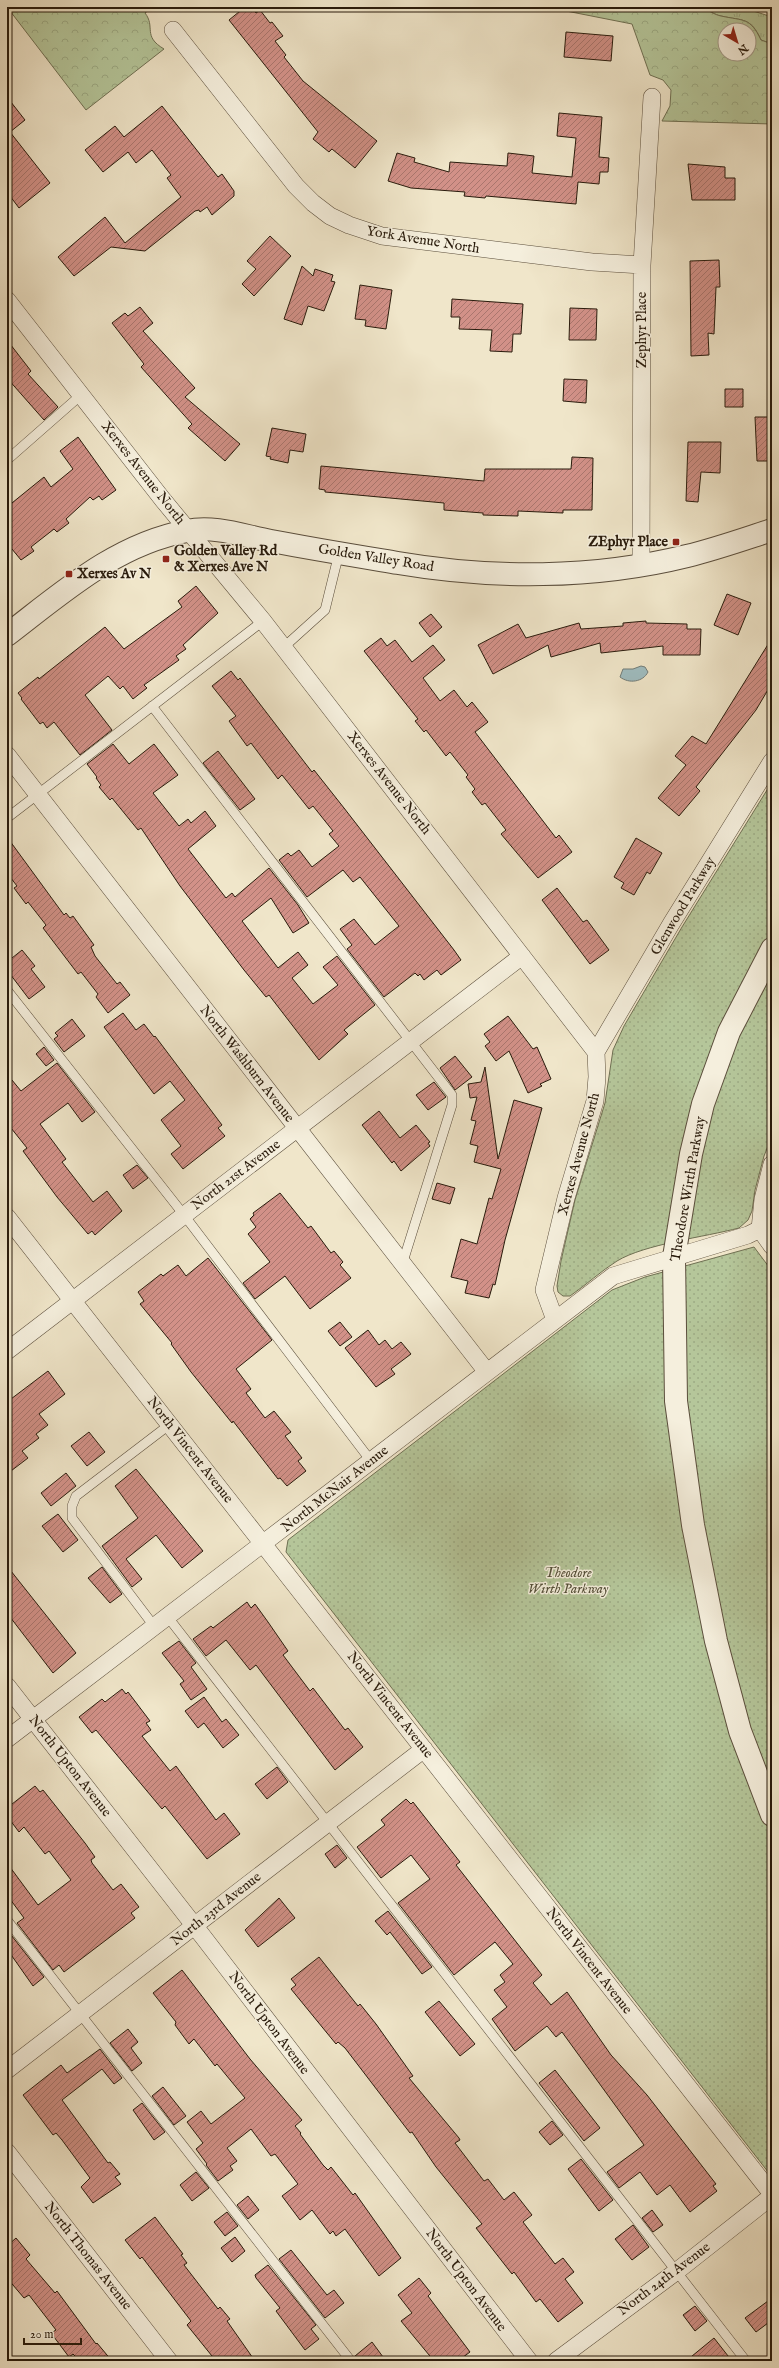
<svg xmlns="http://www.w3.org/2000/svg" width="779" height="2368" font-family="'IM FELL English',serif">
	<defs>
		<pattern id="grass-tufts" width="24" height="20" patternUnits="userSpaceOnUse"><rect width="24" height="20" fill="#b5c69a"/><path d="M3 7l-1-3M5 7V3M7 7l1-3M15 17l-1-3M17 17v-4M19 17l1-3" fill="none" stroke="#9caa84"/></pattern>
		<pattern id="forest-crowns" width="20" height="18" patternUnits="userSpaceOnUse"><rect width="20" height="18" fill="#b5c69a"/><path d="M2 6a3 3 0 1 1 6 0M12 15a3 3 0 1 1 6 0" fill="none" stroke="#9caa84"/></pattern>
		<pattern id="park-dots" width="8" height="8" patternUnits="userSpaceOnUse"><rect width="8" height="8" fill="#b5c69a"/><path d="M2 2h.1M6 6h.1" fill="none" stroke="#9caa84" stroke-width="1.8" stroke-linecap="round"/></pattern>
		<pattern id="building-hatch" width="6" height="6" patternUnits="userSpaceOnUse"><rect width="6" height="6" fill="#d29188"/><path d="M-1 1l2-2M0 6l6-6M5 7l2-2" fill="none" stroke="#aa766e"/></pattern>
	</defs>
	<rect width="100%" height="100%" fill="#f0e6ca"/>
	<filter id="stains"><feTurbulence type="fractalNoise" baseFrequency=".005" numOctaves="4"/><feColorMatrix values="0 0 0 0 .2 0 0 0 0 .09 0 0 0 0 .02 0 0 0 .5 -.17"/></filter>
	<radialGradient id="worn" r=".72"><stop offset=".6" stop-color="#630" stop-opacity="0"/><stop offset="1" stop-color="#630" stop-opacity=".3"/></radialGradient>
	<path fill="url(#grass-tufts)" stroke="#6f7053" d="M701 7H741L772 17V44L761 40C751 17 743 21 721 16 715 15 708 10 701 7Z"/>
	<path fill="url(#forest-crowns)" stroke="#6f7053" fill-rule="evenodd" d="M7 7H153L145 13C156 27 142 36 164 49L86 110Z
		M546 7H701C708 10 715 15 721 16 744 21 750 17 761 40L772 44V124L662 121 670 106 671 90 663 80 650 75 632 24ZM725 30H749V54H725Z"/>
	<path fill="url(#park-dots)" stroke="#6f7053" d="M772 782V1136L764 1156 755 1190 752 1211 748 1220 739 1228C705 1237 645 1244 617 1261 601 1271 586 1285 570 1296H563L558 1292 557 1286 561 1261 575 1200 605 1103 613 1050 624 1026 682 927Z
		M754 1247 772 1271V2177L286 1552 288 1540 612 1290 645 1277Z"/>
	<path fill="#9fbdc1" stroke="#707c79" d="M641 666 645 667 648 672C643 682 629 684 620 677L623 669H633Z"/>
	<path fill="url(#building-hatch)" stroke="#291b0c" d="M245 7H251L256 13 260 10 270 23 272 22 283 36 275 41 286 55 284 57 303 81 377 141 355 168 332 149 329 152 313 139 318 132 229 20Z
		M566 32 613 36 611 61 564 57Z
		M7 97 25 120 10 132 50 183 19 208 7 192Z
		M162 106 218 177 222 174 234 191V196L212 215 207 207 200 212 199 210 195 211 145 251 111 247 74 276 58 257 105 217 125 243 181 197 167 178 171 175 152 150 136 163 128 152 103 172 85 150 115 126 124 137Z
		M559 113 602 117 599 157 609 158 608 172H600L599 184 578 182 576 204 486 196 485 198 464 196 465 192 411 188 388 181 397 153 415 158 414 162 449 172 450 162 507 166 508 153 534 156 532 173 572 177 576 138 557 136Z
		M688 164 725 167V178H735V200H692Z
		M270 236 291 256 254 296 242 284 256 269 247 261Z
		M719 260 720 287H716L714 334 708 333 709 355 691 356 690 261Z
		M302 266 313 276 315 269 333 275 331 281 335 282 324 311 308 306 302 325 284 319Z
		M360 285 392 290 386 329 365 326 366 320 355 319Z
		M452 299 523 304 521 334H513L512 352 490 351 492 330 459 329 460 317H451Z
		M140 307 153 323 143 331 195 388 185 397 240 444 225 461 188 428 192 424 141 367 144 364 112 323 125 313 128 316Z
		M570 308 597 309 596 340H569Z
		M7 340 31 371 28 374 58 407 44 420 7 378Z
		M564 379 587 380 586 403 563 401Z
		M725 389H743V407H725Z
		M755 417H772V461H757Z
		M272 428 306 434 303 452 290 450 288 463 270 459 271 457 266 456Z
		M78 437 116 490 102 500 99 496 93 500 90 497 66 519 69 523 57 532 54 529 31 547 34 551 21 560 7 543V507L44 477 51 487 73 469 60 451Z
		M688 442H721L720 473 701 472 698 502 686 501Z
		M572 457 593 458 592 510H563V513L518 511V516L483 515V513L444 510V503L325 492V490L319 489 321 466 484 481 485 469H571Z
		M196 586 218 613 183 645 186 649 176 656 179 660 144 685 147 688 133 699 123 686 120 689 108 676 85 695 112 730 80 755 54 722 47 728 43 722 40 724 21 699 22 698 18 693 38 677 39 679 105 627 124 649 182 607 178 601Z
		M727 594 751 603 738 635 714 625Z
		M431 614 442 627 430 637 419 623Z
		M646 621V623L687 624V629H701L700 655H663V646L601 653 600 643 551 657 548 645 493 674 478 645 518 624 526 638 579 623 581 629 623 626V623Z
		M381 638 387 646 395 640 412 662 433 645 445 660 423 678 440 701 454 690 467 707 472 702 488 722 475 732 556 838 559 835 572 852 538 878 501 834 506 830 485 803 482 805 472 792 475 789 466 777 468 775 450 752 446 756 426 730 424 732 415 721 418 719 364 651Z
		M772 638V683L756 710 696 787 700 791 679 816 658 798 686 765 675 756 692 736 706 744Z
		M231 671 238 680 240 678 312 772 314 770 344 808 454 950 461 960 441 975 437 970 424 980 420 974 418 976 415 973 384 997 347 949 352 945 340 929 354 919 375 945 399 926 360 877 353 882 343 870 307 897 279 860 288 853 291 856 299 850 312 867 339 846 329 834 333 831 313 806 309 809 282 775 278 779 251 743 247 746 229 721 236 716 212 686Z
		M113 744 129 764 154 744 178 775 153 793 179 826 188 819 191 823 205 811 216 826 188 849 226 898 232 893 235 897 269 868 298 905 309 923 293 933 271 898 242 921 278 968 298 952 308 965 292 978 313 1004 338 985 323 967 337 956 375 1005 344 1030 348 1034 319 1060 269 995 266 997 244 970 180 886 141 828 138 830 112 798 110 800 99 787 101 785 96 778 97 777 87 764Z
		M218 751 255 799 240 810 203 763Z
		M7 837 64 915 66 913 70 918 73 916 94 945 91 947 95 956 117 984 120 982 130 995 108 1013 96 997 98 994 81 972 78 974 43 928 46 925 28 902 26 904 14 888 17 886 7 873Z
		M636 838 662 853 650 874 647 872 634 895 621 888 624 883 614 877Z
		M557 888 583 922 587 920 609 950 590 964 542 900Z
		M22 950 35 966 31 969 45 987 29 999 7 970V962Z
		M123 1013 136 1030 144 1024 154 1037 155 1036 222 1125 218 1128 225 1136 183 1169 171 1154 181 1146 161 1120 185 1100 170 1081 154 1094 104 1027Z
		M508 1016 533 1049 537 1047 551 1079 540 1084 542 1086 528 1093 509 1051 496 1061 485 1046 490 1042 484 1034Z
		M72 1019 85 1036 64 1052 54 1039 58 1036 55 1033Z
		M44 1047 54 1060 46 1066 36 1054Z
		M455 1056 472 1077 455 1090 440 1068Z
		M57 1063 95 1112 82 1122 68 1103 40 1124 66 1159 62 1162 93 1202 107 1191 122 1211 95 1235 92 1231 88 1234 57 1197 23 1151 27 1148 7 1123V1074L21 1091Z
		M485 1067 498 1159 514 1100 542 1108 505 1240 495 1285 493 1284 489 1298 465 1293 468 1281 451 1277 461 1239 477 1244 489 1198 492 1199 501 1169 474 1162 478 1146 470 1144 476 1121 471 1120 477 1097 470 1098 468 1084 481 1082Z
		M434 1082 446 1097 428 1110 416 1095Z
		M379 1111 400 1138 416 1125 430 1142 428 1143 430 1146 401 1171 394 1161 392 1163 362 1125Z
		M137 1165 148 1178 133 1189 123 1175Z
		M437 1183 455 1188 450 1204 432 1199Z
		M280 1193 308 1228 311 1226 331 1253 334 1251 343 1262 340 1265 351 1278 310 1309 285 1276 255 1299 243 1283 270 1262 248 1234 256 1227 250 1219 254 1215 253 1213Z
		M208 1258 272 1340 236 1369 251 1389 246 1393 265 1418 274 1411 291 1432 285 1436 302 1458 298 1461 306 1471 287 1486 280 1478 278 1479 233 1421 232 1423 191 1372 171 1344 172 1343 140 1304 144 1301 138 1292 161 1274 163 1276 178 1265 186 1276Z
		M340 1322 352 1337 340 1346 328 1331Z
		M368 1330 379 1345 385 1340 392 1349 401 1342 411 1354 391 1369 395 1374 376 1387 345 1348Z
		M48 1371 65 1394 39 1414 48 1425 36 1434 39 1438 22 1451 28 1458 7 1474V1402Z
		M89 1432 105 1452 87 1466 71 1446Z
		M136 1469 203 1551 182 1568 156 1535 126 1559 142 1579 132 1587 102 1546 138 1518 115 1486Z
		M66 1473 76 1486 51 1506 41 1493Z
		M58 1514 78 1540 63 1552 42 1526Z
		M7 1566 76 1653 53 1673 7 1613Z
		M102 1567 122 1594 110 1603 88 1578Z
		M247 1602 251 1608 255 1604 268 1622 288 1651 283 1655 310 1691 313 1688 345 1730 348 1728 363 1747 335 1770 256 1665 250 1670 226 1640 206 1656 193 1639 211 1626 213 1628Z
		M179 1641 196 1663 191 1667 207 1689 191 1700 180 1684 184 1681 162 1653Z
		M122 1689 126 1694 128 1692 150 1721 146 1723 151 1730 142 1736 170 1771 176 1766 216 1820 224 1813 240 1834 207 1859 165 1806 162 1809 96 1730 92 1733 79 1717 102 1699 105 1702Z
		M204 1697 222 1722 226 1719 239 1735 223 1748 204 1723 198 1728 185 1711Z
		M277 1767 288 1782 267 1799 255 1784Z
		M35 1786 40 1792 43 1790 85 1843 95 1857 91 1860 92 1863 113 1890 121 1884 139 1907 131 1913 135 1918 64 1972 59 1965 53 1970 17 1923 24 1918 7 1895V1863L38 1905 71 1880 49 1851 45 1854 24 1827 19 1832 7 1816V1808Z
		M406 1799 411 1804 413 1802 460 1862 456 1865 542 1975 533 1983 551 2005 567 1992 611 2055 647 2095 716 2184 713 2186 717 2191 690 2212 670 2185 657 2195 640 2172 619 2188 607 2172 644 2145 562 2032 556 2037 547 2026 515 2051 492 2019 507 2007 494 1990 505 1982 500 1975 513 1964 495 1942 454 1975 398 1903 430 1879 411 1855 381 1878 357 1847 385 1825 381 1820Z
		M337 1845 347 1858 335 1868 325 1854Z
		M279 1898 295 1918 258 1947 245 1930Z
		M388 1911 432 1967 422 1974 390 1932 387 1935 375 1921Z
		M8 1931 44 1977 33 1986 7 1949Z
		M319 1957 358 2006 360 2004 376 2024 413 2076 409 2078 459 2138 460 2140 455 2143 484 2181 488 2179 504 2200 514 2192 532 2215 523 2222 555 2264 563 2258 574 2272 565 2279 583 2303 558 2322 540 2299 536 2302 514 2272 512 2274 476 2228 482 2224 436 2167 412 2132 410 2133 345 2048 338 2042 336 2044 291 1989 296 1985 291 1979Z
		M182 1970 250 2059 302 2120 295 2126 301 2133 300 2134 323 2165 328 2170 331 2167 353 2195 355 2193 401 2258 379 2276 345 2229 336 2236 333 2231 330 2234 312 2210 300 2220 282 2196 298 2184 275 2154 271 2156 251 2129 227 2148 237 2161 230 2166 233 2170 218 2181 206 2165 207 2164 196 2149 203 2143 187 2122 201 2111 211 2124 245 2098 217 2064 215 2066 194 2039 189 2044 175 2025 176 2022 153 1993Z
		M439 2001 475 2044 460 2056 425 2012Z
		M128 2029 138 2042 131 2048 142 2063 132 2071 110 2043Z
		M100 2049 122 2078 114 2084 102 2069 62 2100 108 2163 110 2162 120 2174 115 2177 121 2184 93 2203 81 2187 90 2178 62 2140 56 2133 53 2135 23 2095 61 2065 67 2073Z
		M555 2070 600 2128 584 2141 539 2083Z
		M163 2087 186 2116 174 2125 152 2096Z
		M142 2103 165 2132 154 2140 133 2110Z
		M552 2121 563 2135 550 2145 539 2132Z
		M581 2159 613 2200 599 2211 568 2169Z
		M196 2172 209 2188 192 2201 180 2185Z
		M248 2196 259 2210 248 2219 237 2205Z
		M652 2210 663 2225 653 2232 642 2218Z
		M227 2212 238 2226 225 2236 214 2222Z
		M155 2217 183 2254 181 2255 187 2263 184 2265 218 2309 220 2307 230 2319 227 2321 255 2361H216L187 2325 191 2321 142 2257 140 2259 125 2240Z
		M633 2225 649 2247 632 2260 615 2239Z
		M235 2237 245 2251 232 2262 221 2248Z
		M16 2238 30 2255 26 2259 55 2293 57 2291 96 2344 97 2343 112 2361H76L78 2359 73 2354 69 2357 51 2333 56 2330 29 2295 24 2298 7 2278V2246Z
		M291 2250 327 2295 334 2290 344 2303 325 2318 279 2259Z
		M268 2265 316 2325 311 2329 319 2339 305 2350 276 2311 280 2308 256 2278 255 2275Z
		M419 2278 431 2293 428 2296 470 2352 458 2361H434L401 2321 412 2313 398 2295Z
		M772 2298V2320L756 2332 745 2318Z
		M695 2306 707 2321 695 2331 683 2315Z
		M714 2338 732 2361H686Z
		M372 2342 386 2361H357L355 2356Z"/>
	<g fill="none" stroke-linecap="round" stroke-linejoin="round">
		<defs>
			<path id="service" d="M7 460 81 395
				M284 647 325 610 339 553
				M152 706 452 1095V1105L402 1265
				M7 818 263 621
				M7 990 184 1215 371 1461
				M167 1616 746 2361
				M154 1626 72 1518V1506L76 1496 169 1425
				M7 1920 351 2361"/>
			<path id="minor" d="M173 30 296 186 313 203 330 216 349 225 382 236 592 262 642 265
				M7 300 163 500 263 621 596 1052 597 1077 595 1101 566 1198 544 1290 555 1320
				M641 564 642 265 652 97
				M7 755 487 1372
				M596 1052 671 924 772 761
				M7 1217 772 2194
				M760 1229 763 1199 772 1164
				M760 1229 772 1246
				M7 1351 522 956
				M7 1686 204 1938 529 2361
				M7 1739 613 1276 748 1235 760 1229
				M7 2070 424 1749
				M7 2152 169 2361
				M556 2361 677 2271 772 2196"/>
			<path id="tertiary" d="M7 635C62 593 116 544 187 531 214 525 244 536 271 541 313 549 356 556 398 563 492 579 594 579 687 556 716 549 744 539 772 530
				M772 949 729 1032 703 1104 691 1154 674 1257 676 1401 693 1525 716 1641 740 1731 772 1815"/>
		</defs>
		<use href="#service" stroke="#5b4e3c" stroke-width="10"/>
		<use href="#minor" stroke="#5b4e3c" stroke-width="18"/>
		<use href="#tertiary" stroke="#5b4e3c" stroke-width="24"/>
		<use href="#service" stroke="#f5efdd" stroke-width="9"/>
		<use href="#minor" stroke="#f5efdd" stroke-width="17"/>
		<use href="#tertiary" stroke="#f5efdd" stroke-width="22"/>
	</g>
	<g fill="#8f2418" stroke="#f5efdd" stroke-width="1.5">
		<rect x="672" y="538" width="8" height="8" rx="2"/>
		<rect x="162" y="555" width="8" height="8" rx="2"/>
		<rect x="65" y="570" width="8" height="8" rx="2"/>
	</g>
	<g text-anchor="middle" dominant-baseline="central" stroke-width="3" stroke-linejoin="round" paint-order="stroke">
		<g font-size="14" fill="#291b0c" stroke="#f5efdd">
			<text transform="translate(423 240) rotate(9)">York Avenue North</text>
			<text transform="translate(642 330) rotate(-90)">Zephyr Place</text>
			<text transform="translate(143 473) rotate(52)">Xerxes Avenue North</text>
			<text transform="translate(376 558) rotate(9)">Golden Valley Road</text>
			<text transform="translate(389 783) rotate(52)">Xerxes Avenue North</text>
			<text transform="translate(683 906) rotate(-59)">Glenwood Parkway</text>
			<text transform="translate(247 1064) rotate(52)">North Washburn Avenue</text>
			<text transform="translate(579 1154) rotate(-75)">Xerxes Avenue North</text>
			<text transform="translate(236 1175) rotate(-37)">North 21st Avenue</text>
			<text transform="translate(688 1189) rotate(-80)">Theodore Wirth Parkway</text>
			<text transform="translate(190 1450) rotate(52)">North Vincent Avenue</text>
			<text transform="translate(335 1489) rotate(-38)">North McNair Avenue</text>
			<text transform="translate(390 1705) rotate(52)">North Vincent Avenue</text>
			<text transform="translate(70 1766) rotate(52)">North Upton Avenue</text>
			<text transform="translate(216 1909) rotate(-38)">North 23rd Avenue</text>
			<text transform="translate(589 1961) rotate(52)">North Vincent Avenue</text>
			<text transform="translate(269 2023) rotate(53)">North Upton Avenue</text>
			<text transform="translate(88 2256) rotate(52)">North Thomas Avenue</text>
			<text transform="translate(664 2279) rotate(-37)">North 24th Avenue</text>
			<text transform="translate(466 2280) rotate(53)">North Upton Avenue</text>
		</g>
		<g font-size="14" font-weight="bold" fill="#291b0c" stroke="#f5efdd" text-anchor="start">
			<text x="668" y="542" text-anchor="end">ZEphyr Place</text>
			<text x="174" y="551">Golden Valley Rd<tspan x="174" dy="16">&amp; Xerxes Ave N</tspan></text>
			<text x="77" y="574">Xerxes Av N</text>
		</g>
		<g font-size="14" font-style="italic" fill="#534e37" stroke="#f5efdd">
			<text x="568" y="1573">Theodore<tspan x="568" dy="16">Wirth Parkway</tspan></text>
		</g>
	</g>
	<rect width="779" height="2368" fill="none" stroke="#f0e6ca" stroke-width="24"/>
	<rect x="8" y="8" width="763" height="2352" fill="none" stroke="#291b0c" stroke-width="2"/>
	<rect x="12" y="12" width="755" height="2344" fill="none" stroke="#291b0c"/>
	<g transform="translate(737 42) rotate(142)"><circle r="19" fill="#f5efdd" stroke="#a39a89"/>
	<path d="M0-3L7 15L0 10L-7 15Z" fill="#8f2418"/>
	<text y="-6" font-size="11" font-weight="bold" text-anchor="middle" fill="#291b0c">N</text>
	</g>
	<path d="M24 2338v6h57v-6" fill="none" stroke="#291b0c" stroke-width="2"/>
	<text x="30" y="2338" font-size="12" fill="#291b0c" stroke="#f5efdd" stroke-width="3" paint-order="stroke">20 m</text>
	<rect width="100%" height="100%" filter="url(#stains)"/>
	<rect width="100%" height="100%" fill="url(#worn)"/>
</svg>
